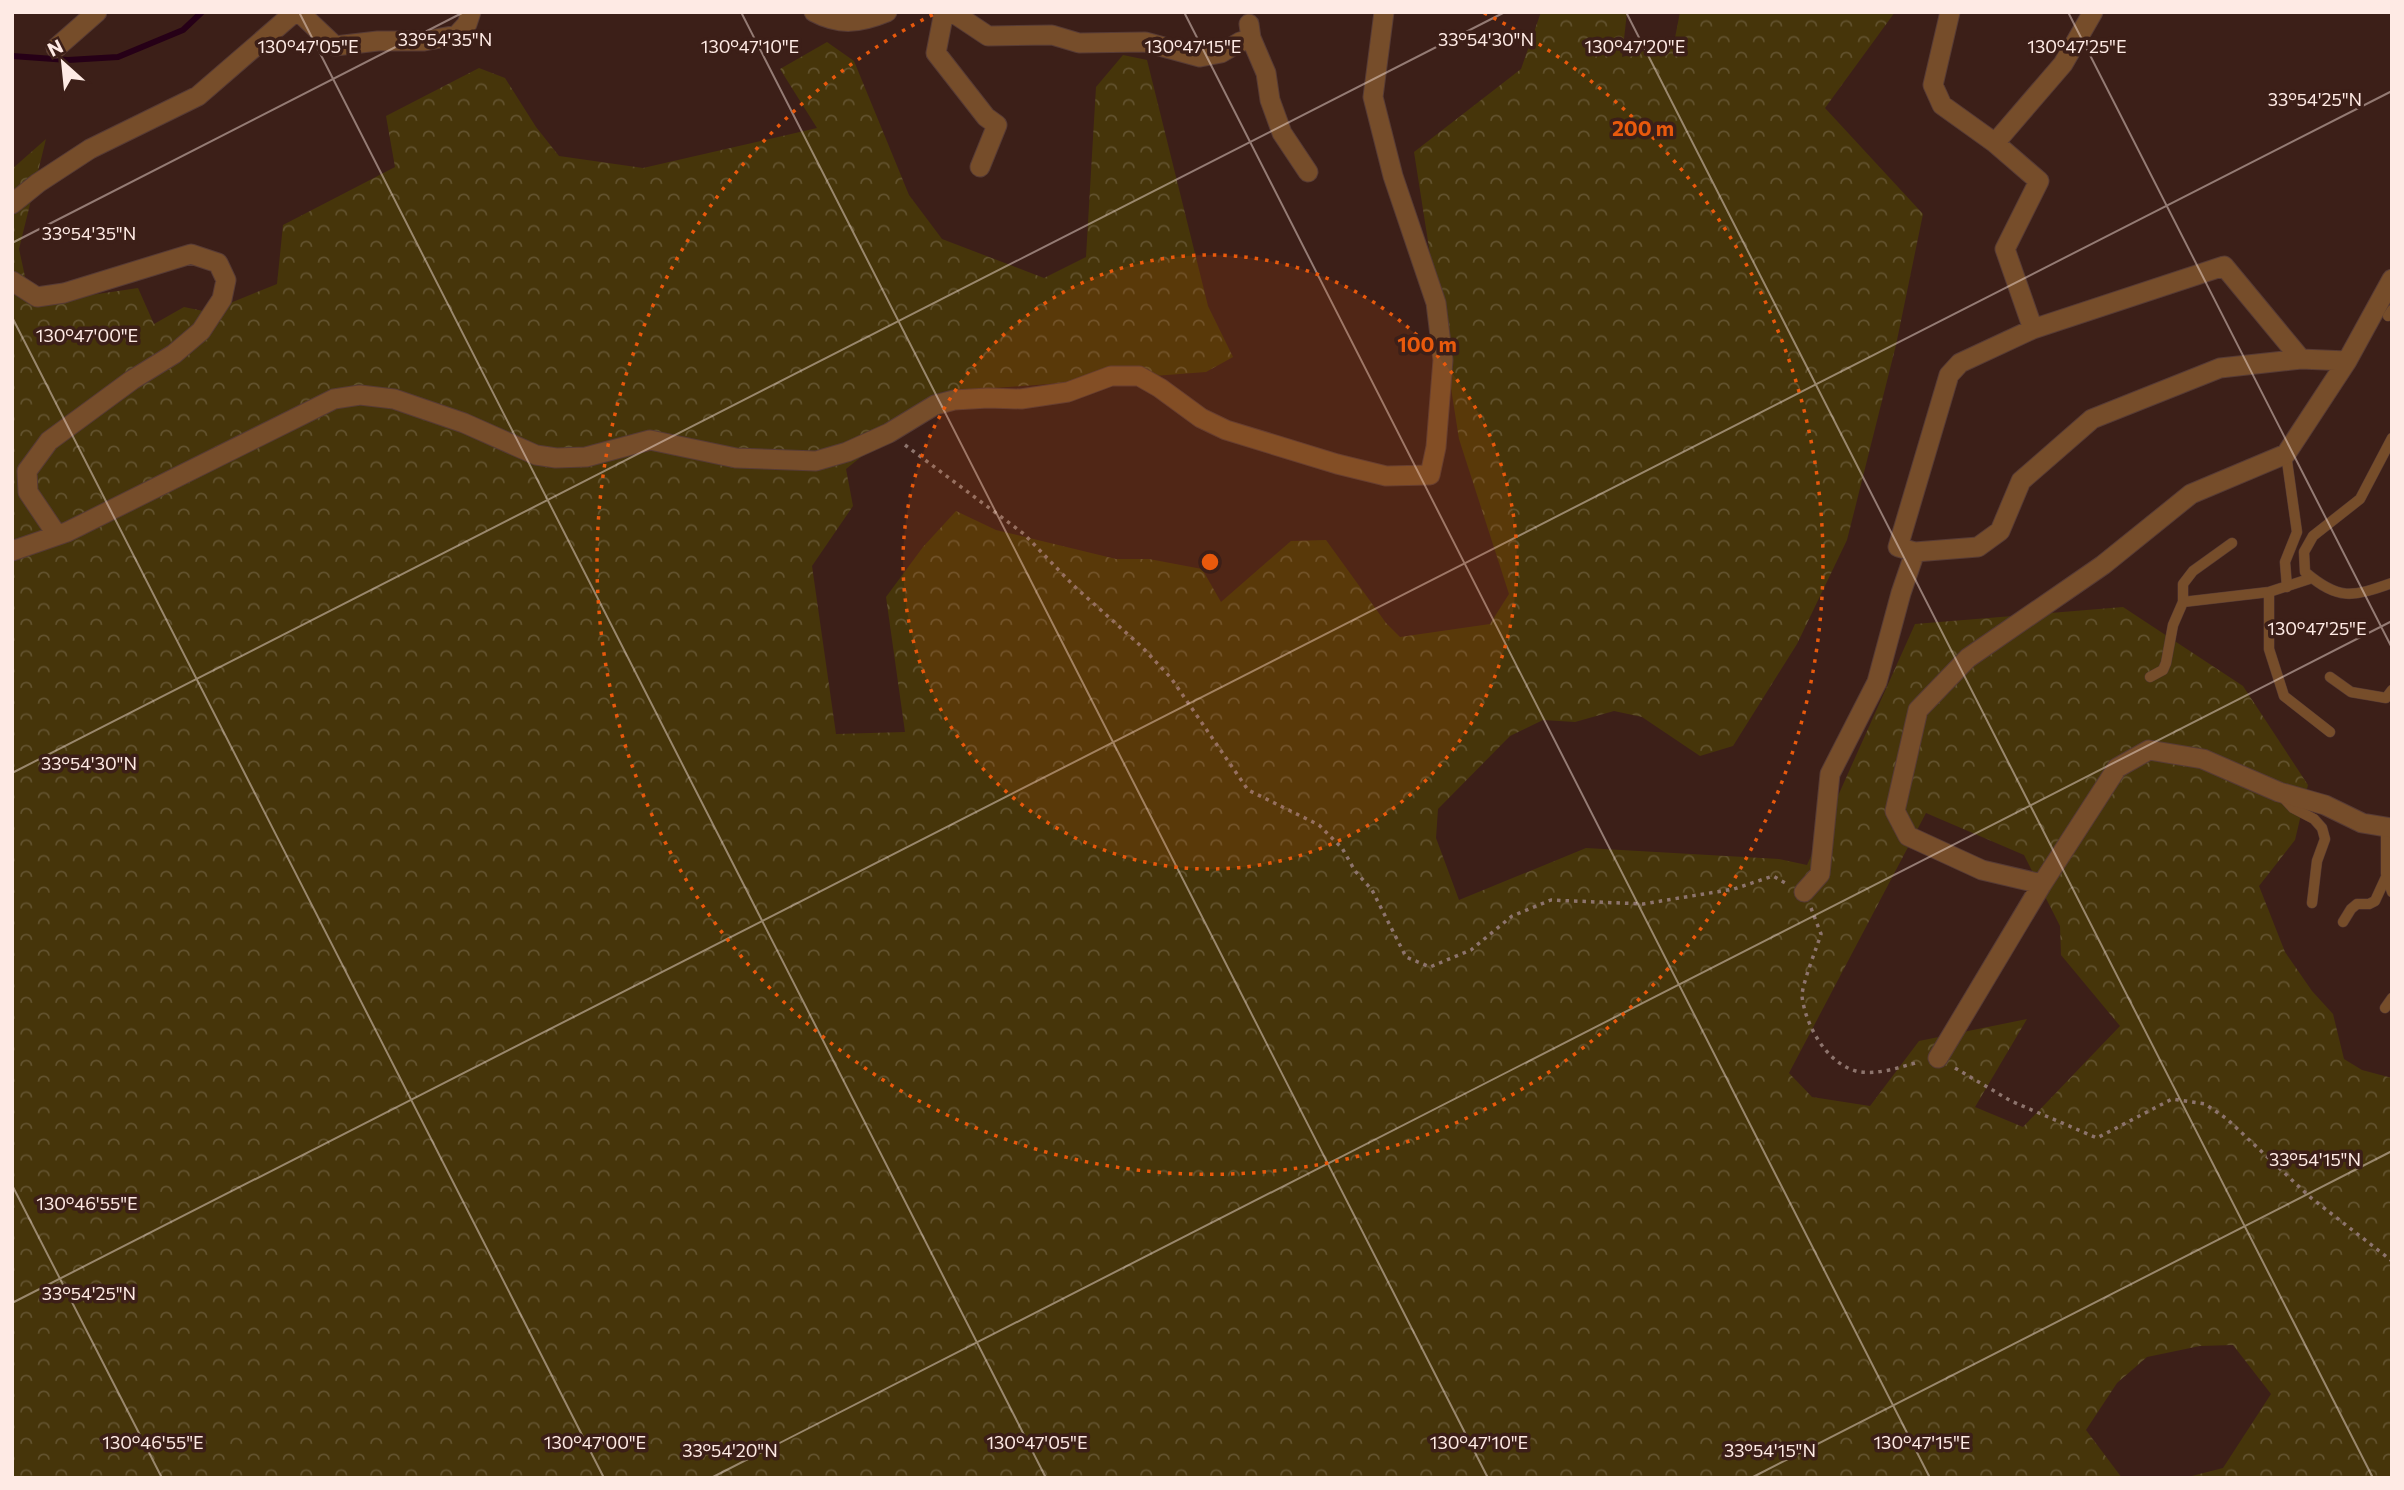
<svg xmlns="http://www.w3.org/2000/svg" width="2404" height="1490" font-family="Commissioner,sans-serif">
	<defs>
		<pattern id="forest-crowns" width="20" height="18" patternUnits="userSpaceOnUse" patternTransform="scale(1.75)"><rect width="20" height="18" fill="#46350a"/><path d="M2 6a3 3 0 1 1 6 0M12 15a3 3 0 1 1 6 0" fill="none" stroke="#62522e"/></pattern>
	</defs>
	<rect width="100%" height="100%" fill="#3c1f18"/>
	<path fill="url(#forest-crowns)" fill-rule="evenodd" d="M1541 12H1627L1622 57 1674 43 1680 12H1895L1825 108 1923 214 1896 345 1847 540 1797 644 1733 746 1700 756 1642 717 1614 711 1575 722 1543 720 1510 736 1438 809 1436 838 1459 900 1586 848 1779 859 1807 865 1915 624 2123 607 2243 686 2308 785 2295 840 2259 886 2285 952 2312 991 2333 1014 2344 1059 2362 1070 2392 1078V1478H2184L2223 1468 2271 1394 2233 1345 2200 1346 2147 1357 2117 1383 2086 1430 2122 1478H12V169L46 139 19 249 31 304 138 288 154 324 184 307 208 312 277 284 283 225 395 167 386 116 479 68 505 78 536 127 559 156 643 168 817 128 780 69 827 42 854 61 909 195 942 239 1044 278 1086 257 1096 87 1123 55 1147 60 1208 306 1233 357 1206 372 942 392 846 469 853 506 812 566 836 734 905 732 886 597 923 547 956 511 996 530 1116 559H1149L1202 569 1221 602 1291 541 1326 540 1386 623 1400 637 1490 624 1509 594 1459 439 1414 152 1521 69ZM1926 813 2024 855 2060 926 2061 955 2120 1026 2023 1127 1975 1107 2027 1019 1919 1041 1870 1106 1812 1097 1789 1073Z"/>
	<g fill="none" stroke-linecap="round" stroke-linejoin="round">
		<path stroke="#260017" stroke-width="6" d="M12 56 68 60 118 57 183 30 202 12"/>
		<defs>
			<path id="lane" d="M2388 316 2392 310
				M2392 438 2360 499 2313 536 2304 552 2305 572C2339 601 2352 597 2392 583
				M2286 454 2297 532 2285 562 2287 587
				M2269 592V649L2284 696 2330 732
				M2183 602 2269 592 2312 578
				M2150 677 2163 670 2166 663 2173 625 2183 602V584L2193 571 2232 543
				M2330 677 2351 692 2386 698 2392 690
				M2282 796 2293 808 2314 819 2322 828 2325 839 2317 861 2312 903
				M2386 827V874L2392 892
				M2343 922 2351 909 2357 904H2369L2375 901 2386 877
				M2385 1008 2392 998"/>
			<path id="street" d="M299 12 335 46 378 41H424L457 35 467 24 471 12
				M814 12C840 26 860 23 887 12
				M944 12 936 53 986 117 997 125 980 167
				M952 12 988 36 1052 35 1079 43 1145 42 1200 57 1221 53 1240 42 1251 38
				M1950 12 1933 85 1942 105 1995 143 2039 181 2005 249 2033 329
				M1249 24 1251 38 1266 73 1270 100 1282 133 1308 172
				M56 48 97 12
				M1995 143 2063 64 2093 12
				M12 204 38 183 90 149 198 96 295 12
				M12 281 37 297 64 293 191 254 218 263 226 280 222 299 201 331 174 354 132 380 49 441 27 471 28 492 57 535
				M2301 359 2224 266 2033 329 1960 363 1949 375 1898 547 1915 552 1978 547 2000 531 2021 481 2092 419 2220 368 2301 359 2347 361
				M12 551 67 532 334 399 360 395 394 399 464 423 536 455 556 458 586 457 650 440 736 458 816 461 847 452 889 433 935 405 954 400 988 398 1021 399 1068 392 1111 376H1139L1160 388 1201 418 1226 430 1337 464 1386 476 1430 475 1436 447 1443 360 1436 303 1393 176 1373 97 1384 12
				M2042 884 1982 870 1908 836 1895 811 1918 710 1968 658 2103 565 2191 494 2286 454 2347 361 2392 279
				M1804 892 1820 874 1830 774 1877 682 1901 593 1915 552
				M1938 1058 2042 884 2117 768 2149 750 2203 759 2279 792 2325 805 2362 823 2392 828"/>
		</defs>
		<use href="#lane" stroke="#573b35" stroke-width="11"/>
		<use href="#street" stroke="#573b35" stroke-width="21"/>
		<path stroke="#8d746d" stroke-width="3.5" stroke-dasharray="3.5 5" stroke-linecap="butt" d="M905 445 1024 534 1074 586 1142 647 1171 678 1248 790 1319 825 1342 848 1355 871 1372 890 1406 957 1430 967 1471 950 1512 916 1551 900 1643 904 1734 889 1773 876 1787 884
			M1811 908 1821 934C1817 947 1802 984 1802 996 1805 1024 1826 1063 1856 1071 1876 1076 1900 1067 1919 1062
			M1955 1068 2011 1101 2097 1138 2172 1099 2205 1104 2227 1119 2310 1197 2392 1261"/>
		<use href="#lane" stroke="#764d2a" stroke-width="10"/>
		<use href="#street" stroke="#764d2a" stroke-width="19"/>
	</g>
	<path fill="none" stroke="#feeae4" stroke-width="2" stroke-opacity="0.45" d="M299 12 1046 1478M741 12 1488 1478M1184 12 1930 1478M1626 12 2373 1478M2068 12 2392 648M12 243 464 12M12 317 604 1478M12 773 1505 12M12 1185 162 1478M12 1303 2392 91M711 1478 2392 621M1751 1478 2392 1151"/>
	<circle cx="1210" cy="562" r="307" fill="#e8590c" fill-opacity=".12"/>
	<g fill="none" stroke="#e8590c" stroke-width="3.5" stroke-dasharray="3.5 7">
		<circle cx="1210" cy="562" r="307"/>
		<path d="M1484 13A613 613 0 1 1 936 13"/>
	</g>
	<g font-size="18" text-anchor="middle" fill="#feeae4" stroke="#3c1f18" stroke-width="7" stroke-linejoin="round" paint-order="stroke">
		<text x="445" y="46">33°54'35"N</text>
		<text x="1486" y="46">33°54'30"N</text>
		<text x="308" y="53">130°47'05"E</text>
		<text x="750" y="53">130°47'10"E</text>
		<text x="1193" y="53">130°47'15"E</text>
		<text x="1635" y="53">130°47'20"E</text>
		<text x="2077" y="53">130°47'25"E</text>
		<text x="2315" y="106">33°54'25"N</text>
		<text x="89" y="240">33°54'35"N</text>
		<text x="87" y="342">130°47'00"E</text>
		<text x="2317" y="635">130°47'25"E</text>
		<text x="89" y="770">33°54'30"N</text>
		<text x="2315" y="1166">33°54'15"N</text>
		<text x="87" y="1210">130°46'55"E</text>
		<text x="89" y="1300">33°54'25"N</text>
		<text x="153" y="1449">130°46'55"E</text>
		<text x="595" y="1449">130°47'00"E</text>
		<text x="1037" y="1449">130°47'05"E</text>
		<text x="1479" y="1449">130°47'10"E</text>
		<text x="1922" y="1449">130°47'15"E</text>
		<text x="730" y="1457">33°54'20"N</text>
		<text x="1770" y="1457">33°54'15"N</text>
	</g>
	<circle cx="1210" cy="562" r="10" fill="#e8590c" stroke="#3c1f18" stroke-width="3.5"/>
	<g font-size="21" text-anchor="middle" font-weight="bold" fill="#e8590c" stroke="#3c1f18" stroke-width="7" stroke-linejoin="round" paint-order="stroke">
		<text x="1643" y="136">200 m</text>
		<text x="1427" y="352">100 m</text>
	</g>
	<rect width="2404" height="1490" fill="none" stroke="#feeae4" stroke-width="28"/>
	<g transform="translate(63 63) rotate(333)" stroke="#3c1f18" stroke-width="5" paint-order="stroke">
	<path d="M0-5L12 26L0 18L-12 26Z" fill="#feeae4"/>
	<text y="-10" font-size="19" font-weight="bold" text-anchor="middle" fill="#feeae4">N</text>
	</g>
</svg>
